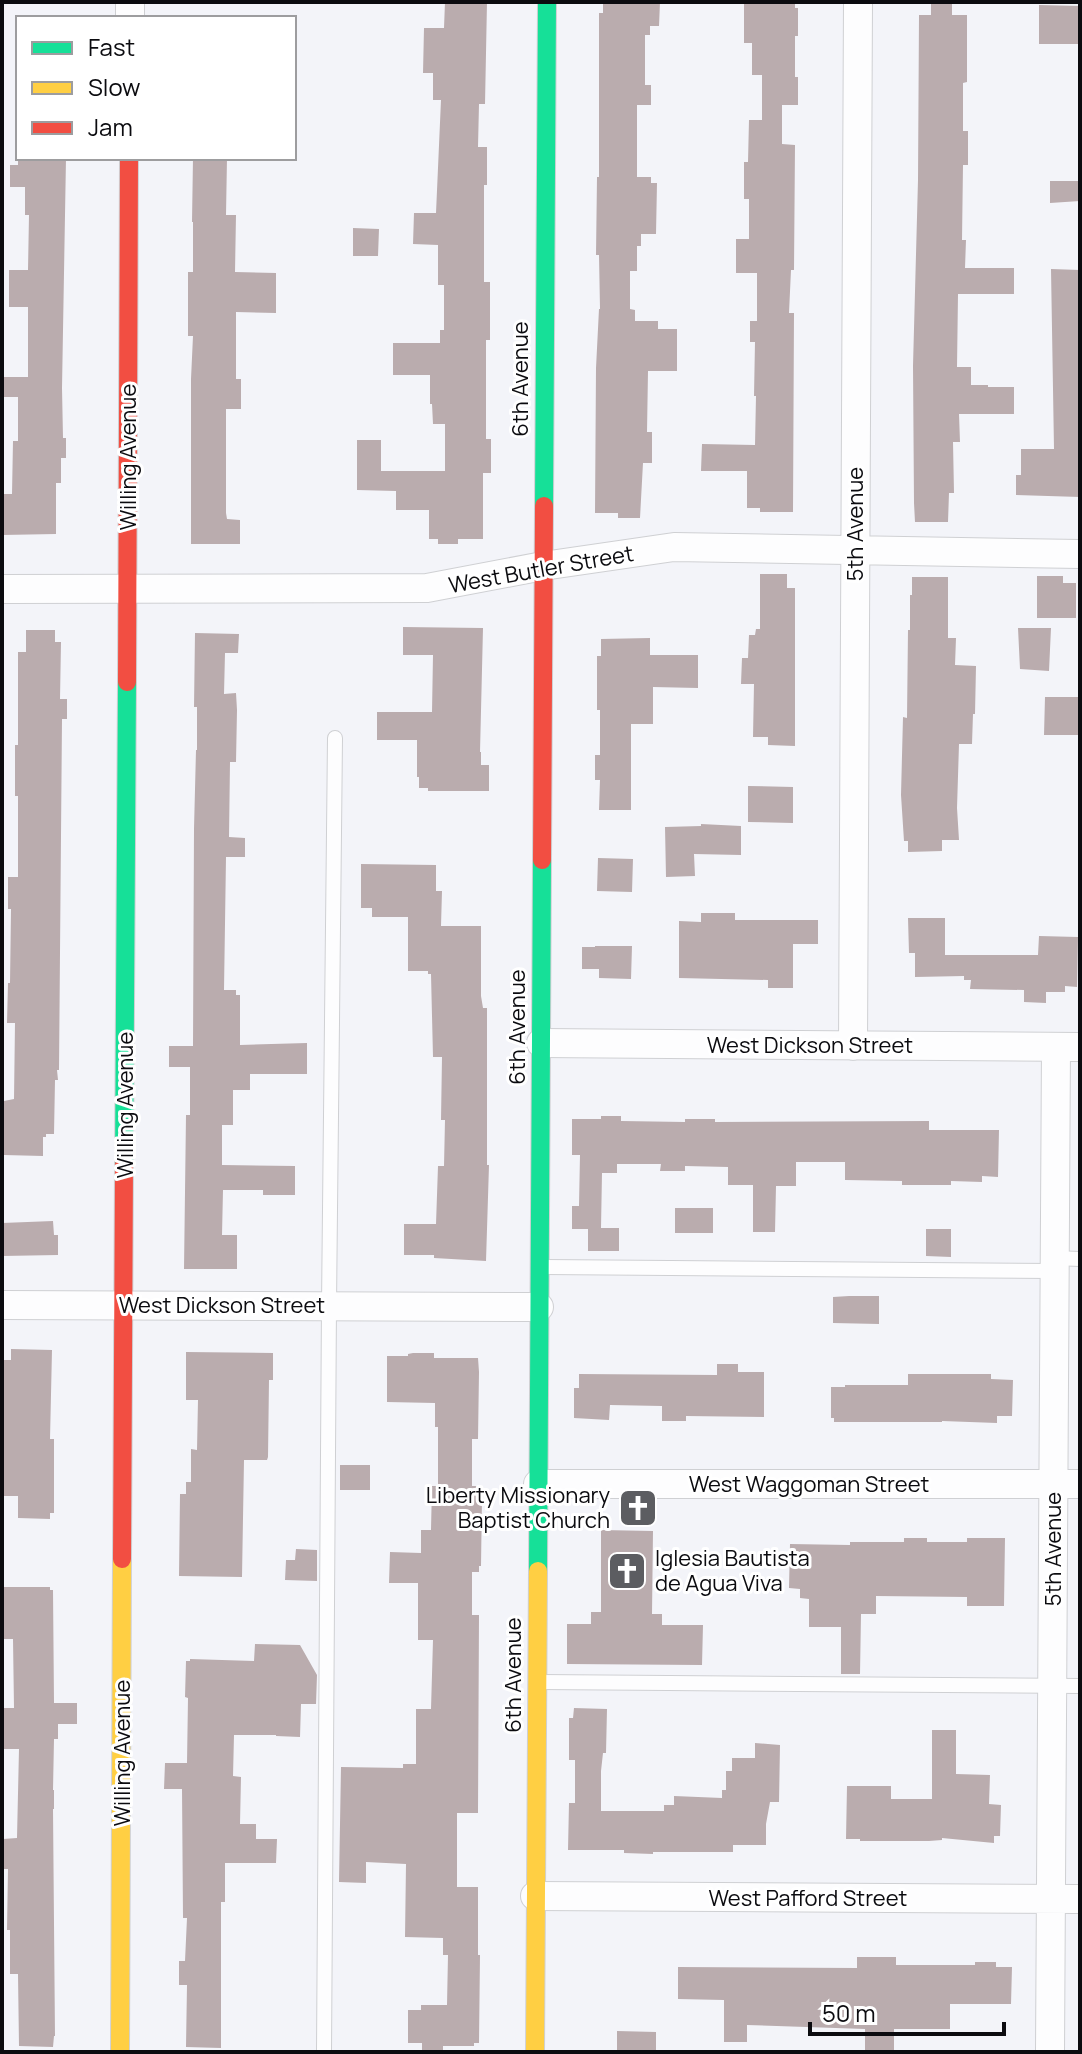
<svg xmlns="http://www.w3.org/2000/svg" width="1082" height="2054" font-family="Manrope,sans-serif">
	<rect width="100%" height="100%" fill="#f3f4f9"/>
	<path fill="#baacae" d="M445 2H487L485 104H479L478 147H487V185H484V282H490V340H486V439H491V473H483V539H458V544H438V539H429V510H396V491L357 490V440H381V471H445V424H433L432 404H430V375H393V343H440V330H444V285H438V245L413 244 414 213H436L441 100H433V73H423L424 28H444Z
		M603 2H660L659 26H650V35H645V85H651V105H637V177H651V183H657L656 234H641V246H637V271H630V309L635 310V321H658V329H677V371H648L647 432H652V463H643L640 518H618V513H595L596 368 599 309H600L599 255H596L597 177H599V13H603Z
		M744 2H795V8H798V36H795V77H798V105H782V144L795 145 794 270H791L789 313H794L793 512H760V508H747V471H701L702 444 755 445 756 396H754L755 342H750V321H757V273H736V239H749V199H744V162H748L749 120H762V75H752V43H744Z
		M931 2H952V15H967V82L963 83V131H968V165H963L962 240H966L965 268H1014V294H958L957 367H971V385H988V387H1014V414H959L960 442H953L954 493H949L948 522H915L914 503 913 366 918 180 919 15H931Z
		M1039 5 1080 6V44H1039Z
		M18 158H66L62 388 63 438H66V458H61V483H56V534L2 535V494H12L13 441H18V397H2V377H28V307H9V270H28L29 215H25V187H10V165H18Z
		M193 158H227L226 215H236L235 272 276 273V313L236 312V379H241V409H226V513L227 519 240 520V544H191V379L193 336H188V272H193V222H192Z
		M1050 181H1080V201L1050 203Z
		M353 228 379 229 378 256H353Z
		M1051 269 1080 270V497L1016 495V475H1021V449H1054Z
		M760 574H787V588H795V746L768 745V737H753L754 684H741L742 658H748L749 635H755L756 629H760Z
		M1037 576H1063V583H1076V618H1037Z
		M912 577H948V638H956L955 665 976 666 975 714H973L972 744H959L957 808 959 840H942V851L908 852V841H904L901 795 903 717 907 718 908 630H910V595H912Z
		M403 627 483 628 480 752H481V765H489V791H428V788H419V777H417V740H377V712H432L433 655H403Z
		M1018 628H1051L1049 671 1020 669Z
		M26 630H55V642H61L60 699H67V719H62L59 1070H57L58 1080H55L54 1134H46V1137H43V1156L4 1155V1136H2L4 1101 14 1099 15 1023H7L8 983H10L11 909H8V877H18V796H15V745H18V652H26Z
		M195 633 239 634 238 653H225L224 694 236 693 237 710 236 762H230L229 837 245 838V857H226L224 990H236V995H240V1045L307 1043V1074H250V1090H233V1125H222V1165L295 1166V1195H263V1190H223L222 1235H237V1269H184L186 1115H190V1067H169V1046H193L194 829 196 750H197V707H194Z
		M650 638V655H698V688L653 687V724H631V810H599L600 780H595V755H600V710H597V656H601V639Z
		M1045 697H1080V735H1044Z
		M748 786 793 787V823L748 822Z
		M701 824 741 826V855L694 854 695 876 666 877 665 827 701 826Z
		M598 858 633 859 632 892 597 891Z
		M361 864 436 865V891H442L441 926H481V996L483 1008H487V1165H489L486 1261 434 1258V1255H404V1224H436L438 1166H444L445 1120H441L442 1057H433L431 974H428V971H408V917H372V908H361Z
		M701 913H735V920H818V944H793V988H768V980L679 978V921L701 922Z
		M908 918H945V955H1038L1039 936 1078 937 1077 987 1065 986V992H1046V1003L1024 1002V990L970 989 971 980H964V976L915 977V953H909Z
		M595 946H632L631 979 599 978V969H582V947H595Z
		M601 1116H621V1121L685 1122V1119H715V1122L929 1121V1130H999L998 1177 982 1176V1182L951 1181V1185H902V1181L845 1180V1162H796V1186H776L775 1232H753V1185H728V1167L685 1166V1171H660L661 1164H617V1173H602L601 1228H619V1251H588V1229H572V1206H579L580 1155H572V1119H601Z
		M675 1208H713V1233H675Z
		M53 1221 54 1235H58V1255L2 1256V1223Z
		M926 1229H951V1257L926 1256Z
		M849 1296H879V1324L833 1323V1297Z
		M11 1349 52 1350 50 1439H54V1513H50V1519L18 1518V1496H2V1360H11Z
		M186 1352 273 1353V1380H269L268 1457 267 1460H244L242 1577 179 1576 180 1494H186V1482H191V1449L197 1450 198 1400H186Z
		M413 1353H434V1358H478L479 1372 478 1439H472V1486H477V1497H482L481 1566H479V1572H472V1615H479L478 1813H457V1887H478V1955H480L479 2043H474V2046H443V2052H422V2043H408V2010H421V2005H447L448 1955H443V1938L405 1937 406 1864 366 1862V1883L339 1882 341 1767 403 1768V1764H416V1709H431L433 1640H418V1583H389L390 1552 421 1553V1530H431L432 1486H438V1427H435V1403L387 1402V1356H408V1354Z
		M717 1364H738V1372H764V1417L686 1416V1421H662V1406L610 1405 609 1420 574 1418V1388H579V1374L717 1375Z
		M908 1374H991V1379L1013 1380 1012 1416H997V1423L942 1421V1422H834V1418H831V1387H845V1385H908Z
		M340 1465H370V1490H340Z
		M601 1530 653 1531 652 1614H662V1625H703L702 1665 567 1664V1624H591V1612H601Z
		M904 1538H927V1542H967V1538H1005L1004 1606H967V1597L876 1596V1614H861L860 1674H841V1627H809V1599L800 1598V1589L789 1588 790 1544 850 1545V1542H904Z
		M296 1549 317 1550V1581L285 1580 286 1560H295Z
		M2 1587H50V1590H53L54 1703H77V1724H58V1739H54L53 1790H54V1809H53L55 2036H54L53 2047 19 2046 18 1974H10V1930H7L8 1869H3V1839L17 1838 19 1749H2V1708H14L13 1639H2Z
		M255 1644 300 1645 317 1675 316 1704H301L300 1737 276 1736V1735H234L233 1776 241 1777 240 1824H256V1839H277L276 1863H225V1902H221V2048L186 2047 187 1985H179V1961H185L187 1918H183L182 1789H164L165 1763H187L188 1698 185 1697 186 1661H190V1659L254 1661Z
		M574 1708 607 1709 606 1753H603L601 1771V1811H664V1805H674V1796L722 1798V1790H726V1771H732V1758H755V1743L780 1745 779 1802H770L766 1824V1845H733V1852H653V1854L624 1853V1850H568L569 1803H575V1760H569V1718H573Z
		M932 1730H956V1774L990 1775 989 1804 1001 1805 1000 1836H994V1843L942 1838V1840L929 1841H860V1839H846L847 1786H891V1799H932Z
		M857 1957H896V1965H975V1962H996V1967H1012L1011 2004H950V2029H894V2051H865V2029L747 2025V2042H724V2000L678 1999V1967L857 1968Z
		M617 2031 656 2032V2052H617Z"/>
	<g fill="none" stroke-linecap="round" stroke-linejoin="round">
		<defs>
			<path id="lane" d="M1054 1258 1080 1259
				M544 1267 1054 1271
				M540 1682 1080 1686
				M324 2052 329 1305 335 738"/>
			<path id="street" d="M130 18V2
				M2 589 427 588 543 566 674 547 1080 554
				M541 1043 1080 1047
				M853 1046 858 2
				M2 1305 539 1307
				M538 1484H1080
				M535 1896 1080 1899
				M1050 2052 1056 1047"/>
			<path id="fast" d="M544 506 547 2
				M124 1164 127 682
				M538 1571 542 860"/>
			<path id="slow" d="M120 2052 122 1559
				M535 2052 538 1571"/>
			<path id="jam" d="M127 682 129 158
				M542 860 544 506
				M122 1559 124 1164"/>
		</defs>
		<use href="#lane" stroke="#cfd0d3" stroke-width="16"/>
		<use href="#street" stroke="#cfd0d3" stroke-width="30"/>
		<use href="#fast" stroke="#cfd0d3" stroke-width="20"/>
		<use href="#slow" stroke="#cfd0d3" stroke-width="20"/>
		<use href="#jam" stroke="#cfd0d3" stroke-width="20"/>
		<use href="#lane" stroke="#fdfdfe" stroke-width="14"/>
		<use href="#street" stroke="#fdfdfe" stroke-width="28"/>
		<use href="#fast" stroke="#16e098" stroke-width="18"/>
		<use href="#slow" stroke="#ffcf43" stroke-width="18"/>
		<use href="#jam" stroke="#f24e42" stroke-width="18"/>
	</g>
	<defs>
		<symbol id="church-square" viewBox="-11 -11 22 22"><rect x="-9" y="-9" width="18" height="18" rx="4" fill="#5c5d61" stroke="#fff"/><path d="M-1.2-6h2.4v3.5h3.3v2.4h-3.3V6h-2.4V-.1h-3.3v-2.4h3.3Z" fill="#fff"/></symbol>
	</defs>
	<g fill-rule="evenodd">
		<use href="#church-square" x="616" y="1486" width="44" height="44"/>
		<use href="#church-square" x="605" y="1549" width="44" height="44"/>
	</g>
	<g text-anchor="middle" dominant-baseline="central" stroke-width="6" stroke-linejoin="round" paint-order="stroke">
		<g font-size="22" fill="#0b0b0f" stroke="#fff">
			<text transform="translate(520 379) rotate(-90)">6th Avenue</text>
			<text transform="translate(128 457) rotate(-90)">Willing Avenue</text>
			<text transform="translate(855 524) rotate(-90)">5th Avenue</text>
			<text transform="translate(541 569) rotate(-10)">West Butler Street</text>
			<text transform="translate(517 1027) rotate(-90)">6th Avenue</text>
			<text x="810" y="1045">West Dickson Street</text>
			<text transform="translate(125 1105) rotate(-90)">Willing Avenue</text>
			<text x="222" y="1305">West Dickson Street</text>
			<text x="809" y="1484">West Waggoman Street</text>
			<text transform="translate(1053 1549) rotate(-90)">5th Avenue</text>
			<text transform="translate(513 1675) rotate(-90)">6th Avenue</text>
			<text transform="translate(122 1753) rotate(-90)">Willing Avenue</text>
			<text x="808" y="1898">West Pafford Street</text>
		</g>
		<g font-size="22" fill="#0b0b0f" stroke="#fff" text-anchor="end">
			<text x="610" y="1495">Liberty Missionary<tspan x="610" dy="25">Baptist Church</tspan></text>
			<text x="655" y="1558" text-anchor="start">Iglesia Bautista<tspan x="655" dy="25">de Agua Viva</tspan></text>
		</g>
	</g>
	<rect width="1082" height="2054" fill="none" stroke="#0b0b0f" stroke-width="8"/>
	<rect x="16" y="16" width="280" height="144" fill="#ffffff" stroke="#9d9d9f" stroke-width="2"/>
	<rect x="32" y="42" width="40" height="12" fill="#16e098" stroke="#9d9d9f" stroke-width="2"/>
	<text x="88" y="56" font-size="24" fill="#0b0b0f">Fast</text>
	<rect x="32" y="82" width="40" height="12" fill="#ffcf43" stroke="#9d9d9f" stroke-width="2"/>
	<text x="88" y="96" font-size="24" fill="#0b0b0f">Slow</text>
	<rect x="32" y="122" width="40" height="12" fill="#f24e42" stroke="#9d9d9f" stroke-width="2"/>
	<text x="88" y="136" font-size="24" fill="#0b0b0f">Jam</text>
	<path d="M810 2022v12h194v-12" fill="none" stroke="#0b0b0f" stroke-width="4"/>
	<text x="822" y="2022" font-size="24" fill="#0b0b0f" stroke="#ffffff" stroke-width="6" paint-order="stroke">50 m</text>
</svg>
